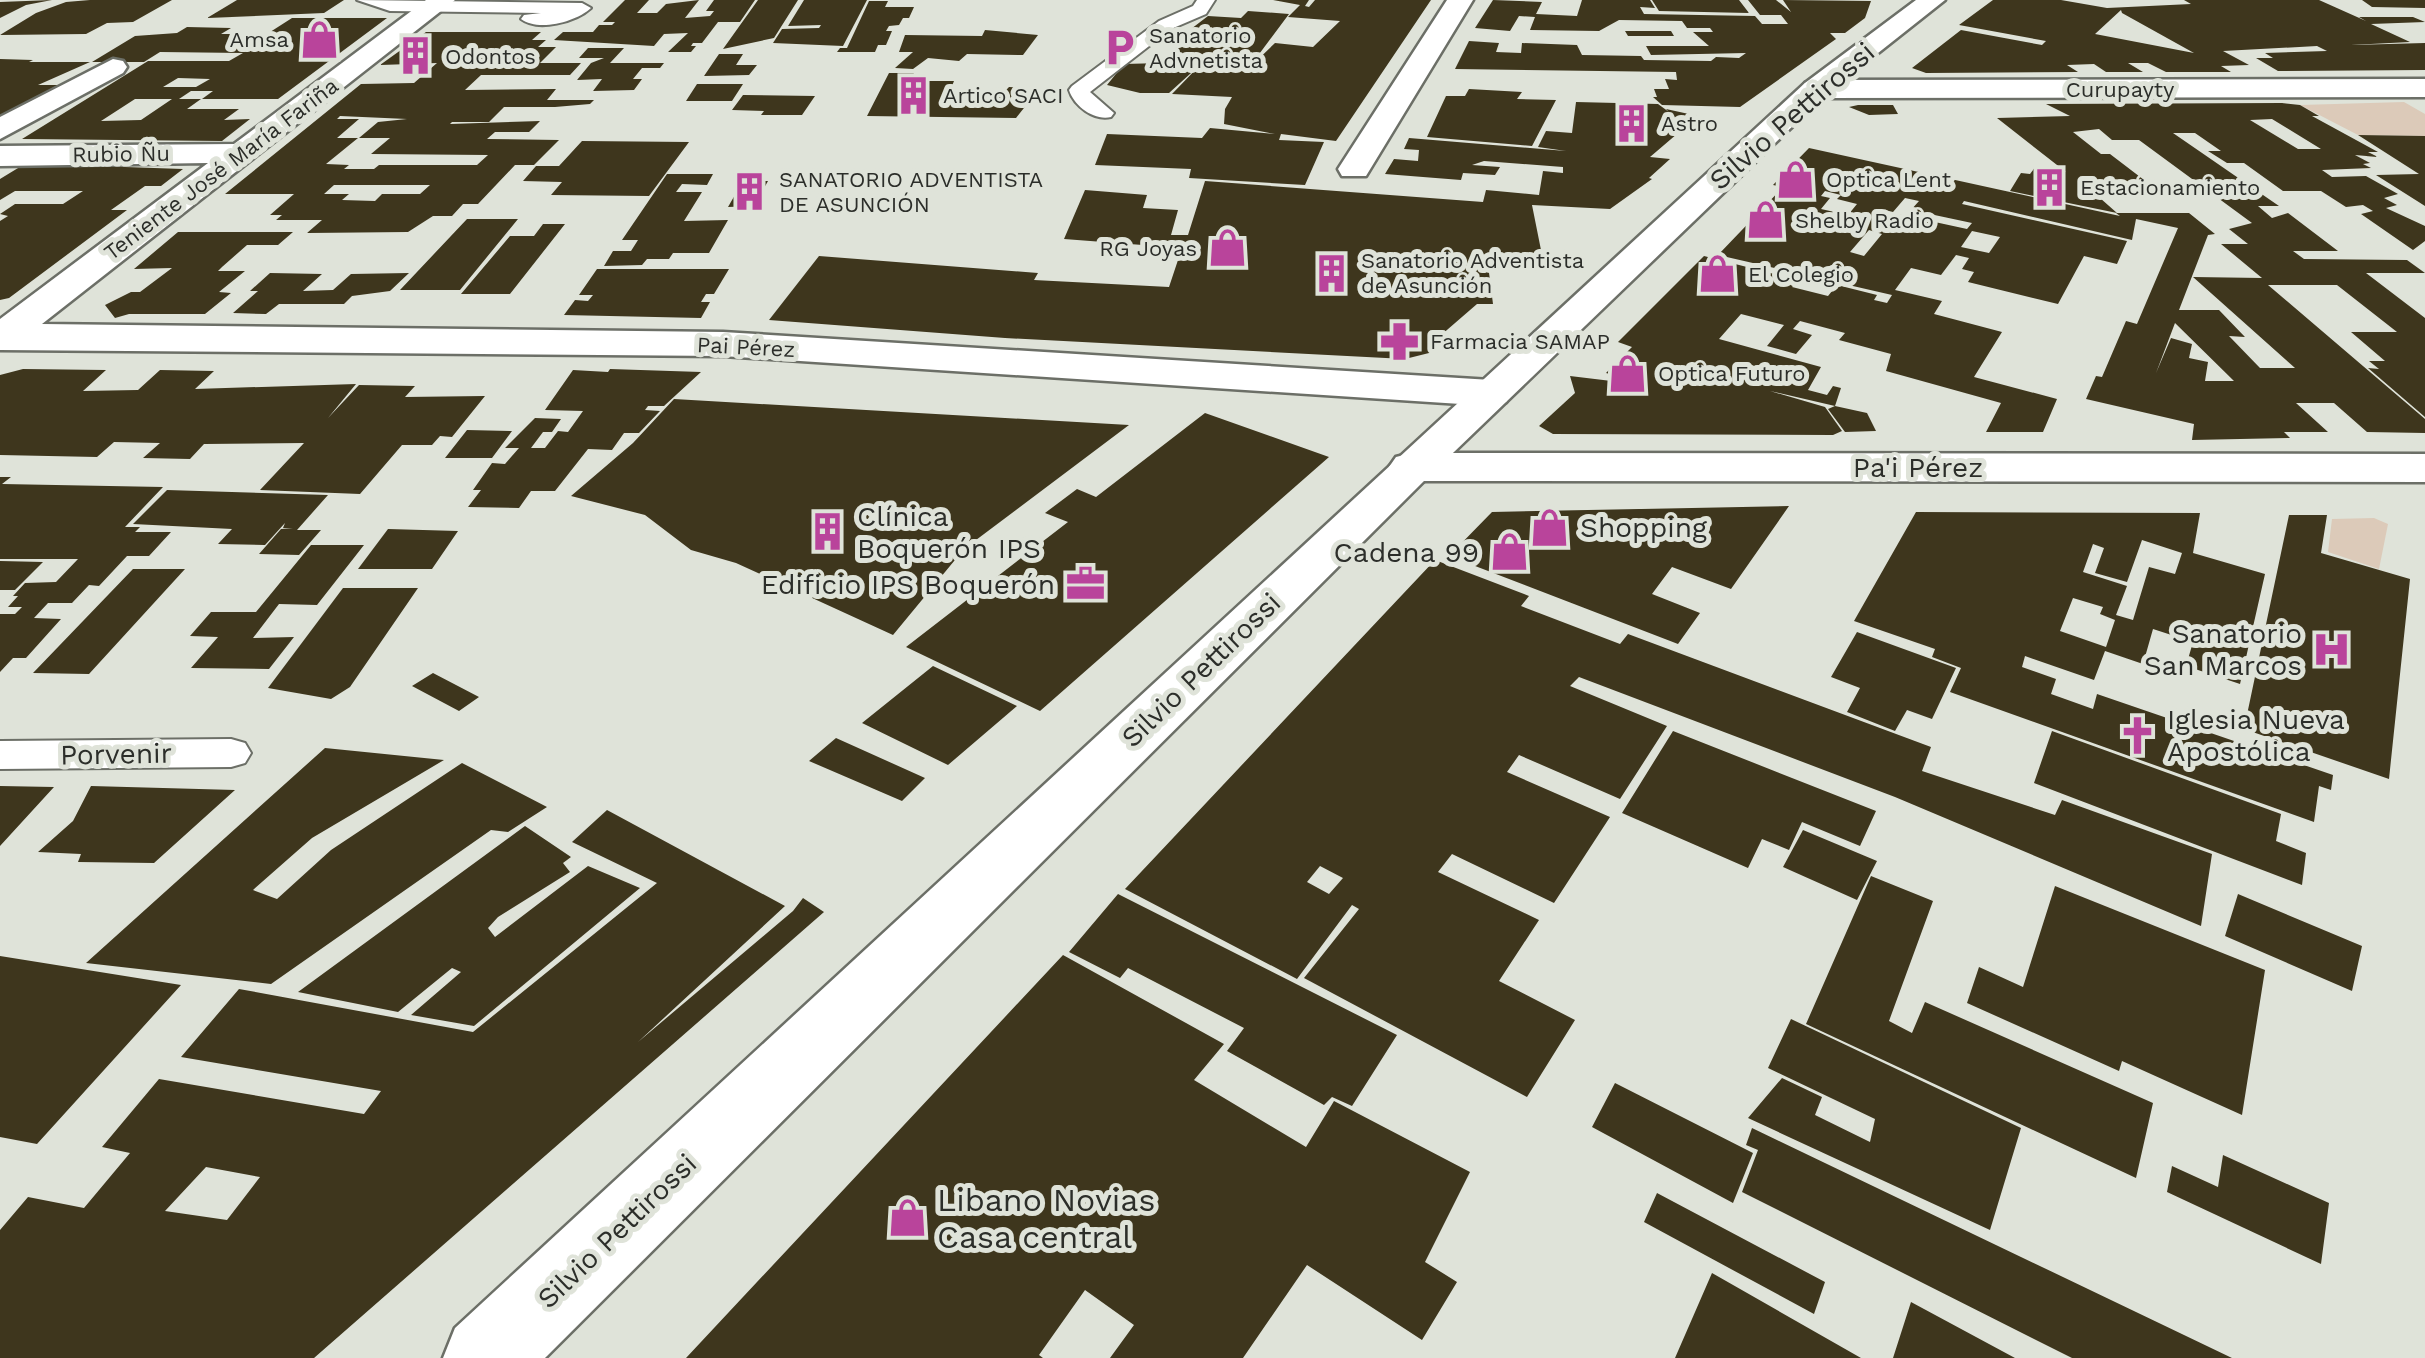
<svg xmlns="http://www.w3.org/2000/svg" width="2425" height="1358" font-family="'Work Sans',sans-serif">
	<rect width="100%" height="100%" fill="#dfe3d9"/>
	<path fill="#dccab9" d="M2404 102 2425 114V136L2358 135 2300 105Z
		M2374 518 2388 524 2379 569 2328 552 2332 519Z"/>
	<path fill="#3e361d" fill-rule="evenodd" d="M52 0 26 5 0 18V2Z
		M90 0H172L133 22 107 23 86 34 0 35 36 13 66 2Z
		M237 0H344L324 13 207 18Z
		M625 0H649L637 13H657L666 4 699 0 685 18 710 16 714 11H706L714 0H755L740 22H718L702 43H693L691 46H696L691 52H668L688 33 664 34 654 46 554 40 563 32H593L599 25H612L615 22H603Z
		M758 0H798L774 38 723 49Z
		M804 0H867L843 46 773 43 782 29 819 28 821 25 788 26Z
		M1273 0H1309L1305 6 1309 7 1315 0H1431L1336 141 1281 134 1279 140 1324 142 1305 185 1189 178 1191 169 1095 165 1107 134 1202 138 1210 128 1275 134 1224 124 1225 109 1232 97 1172 94 1201 64 1169 93H1140L1107 85 1124 64 1162 63 1186 33 1195 34 1199 31 1191 29 1208 16 1241 18 1248 11 1289 14 1248 69 1275 43 1313 47 1340 21 1288 17 1300 5Z
		M1493 0 1542 2 1536 14 1577 16 1582 0H1650L1655 8 1640 7 1644 14 1755 16 1762 24H1788L1781 15H1760L1748 0H1776L1791 12 1783 0 1871 1 1865 18 1845 33H1830L1836 39 1740 107 1662 105 1653 97H1657L1654 89H1669L1665 79 1677 80 1676 72 1455 69 1469 41 1499 43 1496 52 1521 53 1522 43 1577 45 1582 55 1641 56 1644 60 1711 61 1716 57 1739 58 1746 53 1651 55 1646 46H1709L1693 32H1713L1710 28H1687L1682 21 1619 20 1599 31 1530 30 1535 17 1519 16 1510 31 1475 28Z
		M1652 0H1739L1749 13 1659 11Z
		M1993 0H2061L2107 8 2191 4 2184 0H2319L2366 21 2359 17H2413L2425 22 2371 24 2410 42 2351 45 2425 43V70L2278 71 2256 58H2273L2265 53 2327 51 2317 46 2223 51 2249 65 2221 66 2231 72H2166L2148 63H2128L2143 72H2106L2094 64 2067 65 2078 72 1926 73 1912 68 1961 30 2042 45 2046 41 1959 25ZM2121 10 2122 13 2194 53 2095 34Z
		M2362 0H2425V8L2372 7Z
		M869 1H888L885 7H914L909 18H903L899 25 889 26 886 31H892L886 45H878L875 52H837L840 48H847Z
		M292 18H387L278 99H202L213 91H191L179 99H201L187 109H239L224 120 250 119 222 141 22 139 148 61H229L243 53 160 52 144 62H92L135 36 177 33 187 27 231 28 221 34H267ZM178 78 210 79 196 87H163ZM135 99H172L141 120 101 121Z
		M985 30 1038 35 1023 55 967 54 959 61 928 58 913 69 895 68 913 52H899L905 35 982 36Z
		M1625 31H1671L1674 36H1628Z
		M426 32H541L532 40H546L538 47H556L540 63H581L570 75H481L465 90 556 89 547 100H594L590 104 555 107H504L489 122H452L450 124 540 121 529 132H495L487 139 559 140 534 165H515L478 204H463L452 216H433L408 232 307 233 322 220H276L282 215H270L294 194H225L361 84 414 83 437 63 380 65ZM340 116 407 119 378 122 359 138H390L371 154 488 155 477 165H379L374 169H344L349 165 326 164 358 138H337L359 119H337ZM334 185H430L420 194H382L375 201 342 200 349 194H324Z
		M588 48H624L610 63H664L660 68H642L633 79H642L634 90 593 91 602 79 577 80 591 63 604 58H579Z
		M719 54H743L736 65H757L749 75 704 76Z
		M0 59 33 60 29 62H90L38 85H66L9 116H0Z
		M889 73H914L910 81H954L946 101 994 103 1009 87 1039 89 1016 118 867 116Z
		M697 84H743L732 101H686Z
		M1469 89 1522 92 1517 99 1556 100 1532 146 1427 137 1446 96H1465Z
		M743 95 815 96 802 115H761L764 111 732 110Z
		M1576 102 1658 104 1669 112 1666 109 1698 116 1650 157 1670 159 1649 178 1652 179 1610 209 1532 205 1544 265H1488L1493 304H1477L1440 336 1454 339 1429 353 1405 359 1005 338 769 320 819 256 1038 273 1034 280 1169 287 1182 248 1064 239 1085 190 1147 195 1143 208 1178 210 1171 235H1188L1205 181 1483 202 1486 190 1539 195 1543 171 1563 173V167L1484 161 1472 165 1500 167 1495 175 1463 173 1461 180 1385 174 1394 159 1418 161 1419 150 1404 149 1409 138 1566 151 1538 147 1546 131 1572 133Z
		M2282 103 2300 105 2319 116H2312L2378 152H2368L2378 157 2355 155 2370 163 2363 164 2371 168 2322 170 2332 177 2366 176 2398 194 2384 198 2397 205 2386 208 2425 226V241L2413 250 2361 214 2373 211 2363 205 2346 207 2321 191H2283L2244 163H2227L2208 151H2221L2195 133H2173L2279 206H2258L2272 218 2288 213 2338 251H2293L2304 259 2407 260 2425 273H2366L2425 318V417L2368 368 2379 369 2369 361H2385L2351 332H2397L2337 285H2268L2425 419V433L2367 432 2334 403H2296L2328 432H2284L2290 438 2192 440 2194 424 2086 399 2096 376 2102 377 2126 321 2137 324 2178 228 2136 219 2132 240 1964 201 1962 204 2127 241 2117 264 2084 256 2058 304 1968 282 1974 272 1962 269 1969 258 1956 255 1941 275 1911 268 1895 290 1942 301 1934 314 2002 332 1974 377 2057 399 2043 432H1986L2001 403 1886 371 1891 354 1839 340 1845 333 1800 321 1793 329 1812 335 1796 354 1767 346 1784 325 1741 314 1719 339 1821 367 1808 390 1827 395 1833 386 1841 388 1835 406 1867 413 1876 431 1845 432 1828 409 1835 406 1770 391 1825 407 1842 431 1833 435 1553 434 1539 426 1575 393 1570 376 1628 383 1631 380 1606 373 1632 347 1618 342 1704 256 1798 280 1792 287 1828 296 1837 285 1877 295 1874 300 1887 303 1892 295 1718 255 1783 187 1773 185 1809 148 2120 216 2116 213H2189L2215 234 2208 235 2179 310H2219L2245 337 2229 336 2260 368H2295L2193 277 2262 278 2221 244H2248L2229 229 2252 223 2139 140H2112L2099 129 2073 132 2101 154H2110L2148 183H2083L2117 213 2010 191 2021 173 2030 174 2036 166 2056 167 2066 172 1997 118 2070 116 2046 104ZM2272 119 2321 149H2298L2250 120ZM1825 191 1841 195 1837 199 1857 204 1848 215 1821 209 1830 198 1821 196ZM1905 198 1919 201 1911 210 1972 223 1967 229 1898 214 1886 229 1873 224 1885 210 1893 212ZM1869 230 1882 234 1864 256 1850 252ZM1972 231 2000 237 1989 253 1961 247ZM2175 323 2234 381H2205L2208 362 2189 358 2192 344 2171 338 2156 373Z
		M1858 105H1893L1898 114 1869 115 1849 107Z
		M2358 135 2425 136V206L2376 175 2419 174Z
		M582 141 689 142 649 196 551 195 562 182 523 181 536 166H559Z
		M23 165 96 166 183 169 161 186H145L111 210H127L9 298 0 300V221L8 216 0 214 15 204H63L83 191H15L0 200V179Z
		M667 174H713L707 185 682 184 676 192H702L684 221 728 220 709 253H673L669 259H647L642 265 604 266 613 251H631L638 240H622Z
		M743 181H768L754 206 728 207Z
		M467 219H518L460 290H400Z
		M543 224H565L510 294H461L510 236H534Z
		M178 232H293L278 245H247L222 267 218 271H245L219 292 231 293 205 314H129L115 318 105 305 131 292H140L172 268 134 269Z
		M597 269H729L714 294H706L701 302H710L701 318 564 315 575 300 588 301 593 295H579Z
		M270 273 322 274 303 291 333 290 351 274 409 273 390 291 352 296 344 304H279L266 314 233 313 258 291H250Z
		M23 369 106 370 83 391 138 390 160 370 214 371 195 389 356 384 328 418 359 385 415 386 405 397 485 396 452 437 440 436 432 445H402L360 494 260 490 304 443 204 444 190 459 143 458 160 443 114 442 97 457 0 455V375Z
		M610 369 701 372 664 406H648L645 410 660 411 639 433H624L612 450 588 449 555 491H531L519 508 468 507 481 490H473L492 463 505 464 519 448H505L535 418 561 419 552 432H543L531 448H545L558 431 568 432 583 411 545 410 573 370 608 372Z
		M674 399 1129 425 964 549 893 635 736 563 691 550 645 515 571 496 633 443Z
		M1205 413 1329 457 1040 711 906 647 1068 522 1045 513 1077 489 1096 497Z
		M467 430 512 431 492 458H445Z
		M0 477H11L2 484 163 487 125 527H140L135 532H171L149 556H127L99 586 89 585 72 603H48L34 618 61 619 26 658H13L0 672V614H15L22 607H8L18 596H13L25 583 56 582 78 559H0Z
		M167 490 328 495 297 530H321L299 555 259 554 281 529 293 528H283L285 523 265 545 218 544 232 529 133 524Z
		M1789 506 1731 589 1672 567 1652 594 1700 613 1678 644 1449 556 1492 512Z
		M1916 512 2200 513 2193 553 2265 574 2240 684 2186 666 2193 642 2153 629 2143 664 2105 651 2094 680 2025 656 2022 667 2056 679 2051 694 2093 709 2097 694 2333 775 2331 790 2319 786 2314 822 1950 692 1961 668 1932 657 1935 649 1854 621ZM2142 540 2182 553 2175 574 2149 567 2133 620 2116 615 2127 586 2083 572 2093 544 2104 548 2095 573 2127 582ZM2073 598 2103 607 2100 614 2115 620 2106 647 2060 631Z
		M2289 515H2327L2321 553 2410 579 2389 779 2244 729Z
		M388 529 458 531 432 569H358Z
		M311 545H364L317 605 279 604 253 638 294 637 269 669 191 668 218 637 190 636 211 612H256Z
		M1435 560 1529 596 1521 606 1620 644 1628 634 1931 747 1922 771 2055 815 2062 800 2212 854 2201 926 1895 797 1579 677 1570 686 1667 726 1620 799 1519 755 1507 772 1610 817 1554 903 1452 854 1438 872 1539 920 1499 981 1575 1020 1527 1097 1304 978 1359 909 1352 905 1297 979 1125 889ZM1320 866 1343 878 1329 894 1307 882Z
		M0 561 43 562 15 590H0Z
		M133 569H185L89 674 33 673Z
		M343 588H418L350 687 331 699 268 688Z
		M1857 632 1956 668 1932 719 1907 710 1895 731 1847 712 1860 688 1831 677Z
		M933 666 1017 706 948 765 862 723Z
		M433 673 479 697 459 711 412 686Z
		M1673 731 1876 811 1860 846 1802 822 1789 850 1762 839 1748 868 1622 813Z
		M2052 731 2281 814 2276 841 2306 853 2302 885 2034 783Z
		M836 738 925 778 902 801 809 761Z
		M325 748 444 760 312 838 253 890 277 899 331 850 462 763 547 807 508 832 491 830 271 984 86 963Z
		M0 786 54 787 0 846Z
		M91 786 235 790 154 863 78 862 81 854 38 852 73 821Z
		M607 810 785 906 638 1042 793 911 803 898 824 912 314 1358H0V1230L28 1197 84 1208 130 1153 102 1147 159 1079 364 1114 381 1091 181 1057 239 989 473 1032 657 883 572 842ZM206 1167 260 1177 227 1220 165 1211Z
		M525 826 571 857 563 863 570 872 498 917 488 928 495 937 588 866 640 888 474 1026 411 1015 461 972 452 968 398 1012 298 992Z
		M1803 830 1877 861 1857 900 1783 867Z
		M1871 876 1933 901 1889 1021 1912 1033 1925 1002 2153 1103 2136 1178 1806 1024Z
		M2055 886 2265 970 2242 1115 2122 1061 2119 1071 1967 1003 1979 967 2023 987Z
		M1118 894 1397 1035 1352 1106 1332 1097 1324 1105 1227 1051 1244 1028 1128 968 1120 978 1069 952Z
		M2238 894 2362 946 2352 991 2225 936Z
		M1063 955 1224 1044 1194 1080 1306 1147 1334 1101 1470 1172 1425 1262 1457 1282 1422 1340 1307 1265 1243 1358H1110L1134 1325 1085 1290 1039 1355 1043 1358H686Z
		M0 956 181 985 37 1144 0 1137Z
		M1791 1019 2021 1128 1990 1230 1748 1118 1782 1078 1822 1097 1815 1115 1870 1142 1875 1119 1768 1068Z
		M1615 1083 1753 1153 1733 1203 1592 1127Z
		M1752 1128 2232 1358H2072L1742 1192 1758 1150 1746 1145Z
		M2223 1155 2329 1203 2321 1264 2167 1192 2172 1166 2218 1187Z
		M1657 1193 1825 1282 1814 1314 1644 1222Z
		M1712 1273 1861 1358H1675Z
		M1911 1302 2015 1358H1893Z"/>
	<g fill="none" stroke-linecap="round" stroke-linejoin="round">
		<defs>
			<path id="lane" d="M357 0 582 3 591 8C576 22 538 32 521 19L524 15 541 13 390 11Z
				M1197 0H1215L1206 14 1171 29 1090 92 1114 113 1111 117C1094 121 1074 106 1069 90L1072 86 1159 21 1193 6Z
				M231 739 245 743 251 753 245 763 231 767 0 769V741Z"/>
			<path id="street" d="M426 0H455L42 324 723 332 1491 380 1506 384 1512 393 1506 402 1491 406 723 356 0 350V319L208 163 0 166V146L234 144Z
				M1447 0H1473L1366 176H1342L1338 169Z
				M113 59 123 61 127 67 123 73 0 139V117Z
				M2425 79V97L1815 98 1805 95 1800 89 1805 83 1815 80Z
				M1412 453 2425 454V482L1412 481 1396 477 1389 467 1396 457Z"/>
			<path id="secondary" d="M1916 0H1945L1825 95 1428 477 545 1358H443L455 1328 1805 83Z"/>
		</defs>
		<use href="#lane" stroke="#6c6f67" stroke-width="4"/>
		<use href="#street" stroke="#6c6f67" stroke-width="5"/>
		<use href="#secondary" stroke="#6c6f67" stroke-width="5"/>
		<use href="#lane" fill="#fff" fill-rule="evenodd"/>
		<use href="#street" fill="#fff" fill-rule="evenodd"/>
		<use href="#secondary" fill="#fff" fill-rule="evenodd"/>
	</g>
	<defs>
		<symbol id="shop-bare" viewBox="-9 -9 18 18"><path d="M-5-2.5h2.3a2.7 3.5 0 0 1 5.4 0H5L5.5 6h-11ZM-1.5-2.5h3a1.5 2.3 0 0 0-3 0Z" fill="#b9449b" stroke="#dfe3d9" stroke-width="2.5" paint-order="stroke"/></symbol>
		<symbol id="parking-bare" viewBox="-9 -9 18 18"><path d="M-3.5-5.5H1a3.5 3.5 0 0 1 0 7H-1V5.5H-3.5ZM-1-3.4V-.6H.8a1.4 1.4 0 0 0 0-2.8Z" fill="#b9449b" stroke="#dfe3d9" stroke-width="2.5" paint-order="stroke"/></symbol>
		<symbol id="building-bare" viewBox="-9 -9 18 18"><path d="M-4-6H4V6H1V3H-1V6H-4ZM-2.5-4.3h1.7v1.8h-1.7ZM.8-4.3h1.7v1.8H.8ZM-2.5-1h1.7V.8h-1.7ZM.8-1h1.7V.8H.8Z" fill="#b9449b" stroke="#dfe3d9" stroke-width="2.5" paint-order="stroke"/></symbol>
		<symbol id="pharmacy-bare" viewBox="-9 -9 18 18"><path d="M-2-6h4v4h4v4h-4v4h-4v-4h-4v-4h4Z" fill="#b9449b" stroke="#dfe3d9" stroke-width="2.5" paint-order="stroke"/></symbol>
		<symbol id="office-bare" viewBox="-9 -9 18 18"><path d="M-6-3h4V-5.5h4V-3h4V5H-6ZM-1-4.5V-3h2v-1.5ZM-6 0V1H6V0Z" fill="#b9449b" stroke="#dfe3d9" stroke-width="2.5" paint-order="stroke"/></symbol>
		<symbol id="hospital-bare" viewBox="-9 -9 18 18"><path d="M-5-5h3v3.5h4V-5h3V5h-3V1.5h-4V5h-3Z" fill="#b9449b" stroke="#dfe3d9" stroke-width="2.5" paint-order="stroke"/></symbol>
		<symbol id="church-bare" viewBox="-9 -9 18 18"><path d="M-1.2-6h2.4v3.5h3.3v2.4h-3.3V6h-2.4V-.1h-3.3v-2.4h3.3Z" fill="#b9449b" stroke="#dfe3d9" stroke-width="2.5" paint-order="stroke"/></symbol>
	</defs>
	<g fill-rule="evenodd">
		<use href="#shop-bare" x="292" y="12" width="55" height="55"/>
		<use href="#parking-bare" x="1092" y="20" width="55" height="55"/>
		<use href="#building-bare" x="388" y="28" width="55" height="55"/>
		<use href="#building-bare" x="886" y="68" width="55" height="55"/>
		<use href="#building-bare" x="1604" y="96" width="55" height="55"/>
		<use href="#shop-bare" x="1768" y="152" width="55" height="55"/>
		<use href="#building-bare" x="2022" y="160" width="55" height="55"/>
		<use href="#building-bare" x="722" y="164" width="55" height="55"/>
		<use href="#shop-bare" x="1738" y="192" width="55" height="55"/>
		<use href="#shop-bare" x="1200" y="220" width="55" height="55"/>
		<use href="#building-bare" x="1304" y="246" width="55" height="55"/>
		<use href="#shop-bare" x="1690" y="246" width="55" height="55"/>
		<use href="#pharmacy-bare" x="1372" y="314" width="55" height="55"/>
		<use href="#shop-bare" x="1600" y="346" width="55" height="55"/>
		<use href="#shop-bare" x="1522" y="500" width="55" height="55"/>
		<use href="#building-bare" x="800" y="504" width="55" height="55"/>
		<use href="#shop-bare" x="1482" y="524" width="55" height="55"/>
		<use href="#office-bare" x="1058" y="556" width="55" height="55"/>
		<use href="#hospital-bare" x="2304" y="622" width="55" height="55"/>
		<use href="#church-bare" x="2110" y="708" width="55" height="55"/>
		<use href="#shop-bare" x="880" y="1190" width="55" height="55"/>
	</g>
	<g text-anchor="middle" dominant-baseline="central" stroke-width="10" stroke-linejoin="round" paint-order="stroke">
		<g font-size="22" fill="#2c2e2a" stroke="#dfe3d9" text-anchor="start">
			<text x="1149" y="35">Sanatorio<tspan x="1149" dy="25">Advnetista</tspan></text>
			<text x="289" y="39" text-anchor="end">Amsa</text>
			<text x="445" y="56">Odontos</text>
			<text x="943" y="95">Artico SACI</text>
			<text x="1661" y="123">Astro</text>
			<text x="779" y="179">SANATORIO ADVENTISTA<tspan x="779" dy="25">DE ASUNCIÓN</tspan></text>
			<text x="1826" y="179">Optica Lent</text>
			<text x="2080" y="187">Estacionamiento</text>
			<text x="1795" y="220">Shelby Radio</text>
			<text x="1197" y="248" text-anchor="end">RG Joyas</text>
			<text x="1361" y="260">Sanatorio Adventista<tspan x="1361" dy="25">de Asunción</tspan></text>
			<text x="1748" y="274">El Colegio</text>
			<text x="1430" y="341">Farmacia SAMAP</text>
			<text x="1658" y="373">Optica Futuro</text>
		</g>
		<g font-size="22" fill="#2c2e2a" stroke="#dfe3d9">
			<text x="2120" y="89">Curupayty</text>
			<text transform="translate(121 154) rotate(-1)">Rubio Ñu</text>
			<text transform="translate(221 169) rotate(-37)">Teniente José María Fariña</text>
			<text transform="translate(746 347) rotate(3)">Pai Pérez</text>
		</g>
		<g font-size="28" fill="#2c2e2a" stroke="#dfe3d9">
			<text transform="translate(1792 116) rotate(-41)">Silvio Pettirossi</text>
			<text x="1918" y="467">Pa'i Pérez</text>
			<text transform="translate(1201 670) rotate(-44)">Silvio Pettirossi</text>
			<text transform="translate(116 754) rotate(-1)">Porvenir</text>
			<text transform="translate(617 1231) rotate(-44)">Silvio Pettirossi</text>
		</g>
		<g font-size="28" fill="#2c2e2a" stroke="#dfe3d9" text-anchor="start">
			<text x="857" y="516">Clínica<tspan x="857" dy="32">Boquerón IPS</tspan></text>
			<text x="1580" y="527">Shopping</text>
			<text x="1479" y="552" text-anchor="end">Cadena 99</text>
			<text x="1055" y="584" text-anchor="end">Edificio IPS Boquerón</text>
			<text x="2302" y="633" text-anchor="end">Sanatorio<tspan x="2302" dy="32">San Marcos</tspan></text>
			<text x="2167" y="719">Iglesia Nueva<tspan x="2167" dy="32">Apostólica</tspan></text>
		</g>
		<g font-size="32" fill="#2c2e2a" stroke="#dfe3d9" text-anchor="start">
			<text x="937" y="1200">Libano Novias<tspan x="937" dy="37">Casa central</tspan></text>
		</g>
	</g>
</svg>
